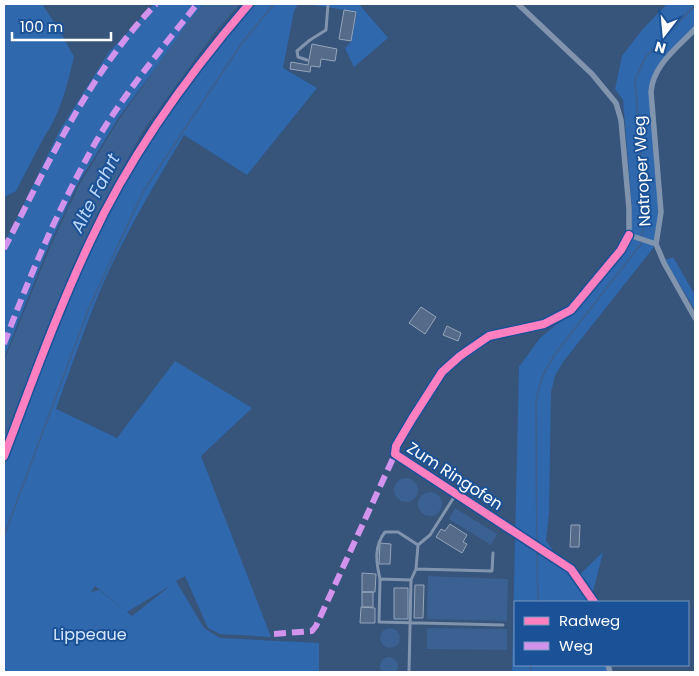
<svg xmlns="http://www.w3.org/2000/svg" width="699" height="676" font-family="Poppins,sans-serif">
	<rect width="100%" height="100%" fill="#37547a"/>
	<path fill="#2f68ad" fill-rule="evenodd" d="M4 4H42L60 31 74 57C67 85 61 113 44 137L16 191 4 197Z
		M154 4H203L119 117 77 185 47 250 4 358V244L60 130 109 52Z
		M253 4H298L294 11 283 68 317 88 247 175 184 135C151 190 117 247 93 308 80 341 68 375 56 409L117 438 175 361 252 408 201 456 271 637 220 634 208 628 185 576 176 581 204 628 220 638 319 643V672H4V374L36 382C64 315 89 249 123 185 158 119 206 61 253 4ZM95 586 127 612 170 586 132 616 99 590 91 592Z
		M308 4H359L388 38 354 67 345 48 351 42 357 12Z
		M667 4H695V29L660 65 652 85 661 212 656 244 650 242 654 247 563 362 555 376 551 392 549 513 546 541 552 549 550 558 576 578 603 552 593 592 588 595 592 602H515V665H606L609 672H512L519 367 540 338 580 305 630 242 632 209 623 100 615 89 622 56 642 30Z
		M673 257 695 295V310L665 260Z"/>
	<path fill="#3b6092" d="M204 4H240L215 32 143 131 107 197 75 261 4 440V361L49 250 78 187 118 121 188 22Z
		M394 490a12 12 0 1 1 24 0a12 12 0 1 1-24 0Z
		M418 504a12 12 0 1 1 24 0a12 12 0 1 1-24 0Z
		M455 508 497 534 491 545 449 519Z
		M428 576 508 579 507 621 427 619Z
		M380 638a10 10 0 1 1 20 0a10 10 0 1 1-20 0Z
		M427 628 507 629V650L427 649Z
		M380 666a9 9 0 1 1 18 0a9 9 0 1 1-18 0Z"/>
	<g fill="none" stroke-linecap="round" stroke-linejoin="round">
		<path stroke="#3b6092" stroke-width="2" d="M4 536 89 308 143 192 242 43 274 4
			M537 545 536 400 543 375 555 354 641 244 645 211 635 80 645 58 695 5
			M537 550 538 602
			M530 672 531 665"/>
	</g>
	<path fill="#546b89" stroke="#94a5ba" d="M344 10 356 12 351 41 339 39Z
		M312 44 337 49 335 61 321 59 320 67 311 66 310 72 290 69 291 62 308 65Z
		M421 307 436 317 425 334 409 323Z
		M447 326 461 333 458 341 443 335Z
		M450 524 467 535 463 542 467 544 462 553 436 537 441 529 445 531Z
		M571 525H580L579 547H570Z
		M380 543 391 544 390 564H379Z
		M362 573 376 574 375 592H362Z
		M415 585H424L423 618H414Z
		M394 588H408V619H394Z
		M362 592H373V607H362Z
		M361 607 375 608V623H360Z"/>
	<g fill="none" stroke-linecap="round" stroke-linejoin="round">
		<path stroke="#8094ad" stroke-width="3" d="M307 60 298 57 297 51 310 40 326 30 328 4
			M416 569 492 571 493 553
			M380 579C376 562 374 546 385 532H398L418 545
			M411 580 380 579 379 622 503 625
			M409 672 411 580 416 569 418 545 430 535 456 494"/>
		<path stroke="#8094ad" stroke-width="5.5" d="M518 4 592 74 616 103 621 120 629 208V235L656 244
			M695 29C677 48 653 65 651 92L661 212 656 244 664 263 695 318
			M594 602 571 569 395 454 396 446 412 419 442 372 460 356 489 336 544 324 571 310 621 250 629 235
			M608 665 610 672"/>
		<path stroke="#d193ec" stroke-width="6" stroke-dasharray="12 6" stroke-linecap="butt" d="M4 249C48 164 89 73 156 4
			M4 344C28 280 55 216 88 156 116 103 160 51 197 4
			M274 634 312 631 316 626 395 454"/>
		<defs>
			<path id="cycleway" d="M4 456C31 385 57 312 90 242 130 155 187 76 249 4
				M594 602 571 569 395 454 396 446 412 419 442 372 460 356 489 336 544 324 571 310 621 250 629 235"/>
		</defs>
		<use href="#cycleway" stroke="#1a5197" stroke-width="11"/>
		<use href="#cycleway" stroke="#ff80c0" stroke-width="8"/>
	</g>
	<g text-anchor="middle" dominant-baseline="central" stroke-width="4" stroke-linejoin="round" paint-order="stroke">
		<g font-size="16" fill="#fff" stroke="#1a5197">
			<text transform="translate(642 171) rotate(-93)">Natroper Weg</text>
			<text transform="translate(455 476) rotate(33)">Zum Ringofen</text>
		</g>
		<g font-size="16" fill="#d5e7fb" stroke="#1a5197">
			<text x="90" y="634">Lippeaue</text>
		</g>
		<g font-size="18" font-style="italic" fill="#bbd6f7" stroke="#1a5197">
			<text transform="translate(95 193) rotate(-63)">Alte Fahrt</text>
		</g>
	</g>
	<rect width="699" height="676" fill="none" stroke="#ffffff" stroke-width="10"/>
	<rect x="514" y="601" width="175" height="65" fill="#1a5197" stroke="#7697c1"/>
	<rect x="524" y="617" width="25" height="8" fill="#ff80c0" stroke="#7697c1"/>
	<text x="559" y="626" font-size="15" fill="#ffffff">Radweg</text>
	<rect x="524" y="642" width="25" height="8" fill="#d193ec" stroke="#7697c1"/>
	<text x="559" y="651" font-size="15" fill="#ffffff">Weg</text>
	<g transform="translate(664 35) rotate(196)" stroke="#1a5197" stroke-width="4" paint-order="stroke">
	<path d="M0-4L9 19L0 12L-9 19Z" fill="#ffffff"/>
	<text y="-8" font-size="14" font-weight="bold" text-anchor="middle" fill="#ffffff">N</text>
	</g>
	<path d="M12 32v8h99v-8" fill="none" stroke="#ffffff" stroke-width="2.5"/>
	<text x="20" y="32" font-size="15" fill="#ffffff" stroke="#1a5197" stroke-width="4" paint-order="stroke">100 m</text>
</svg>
